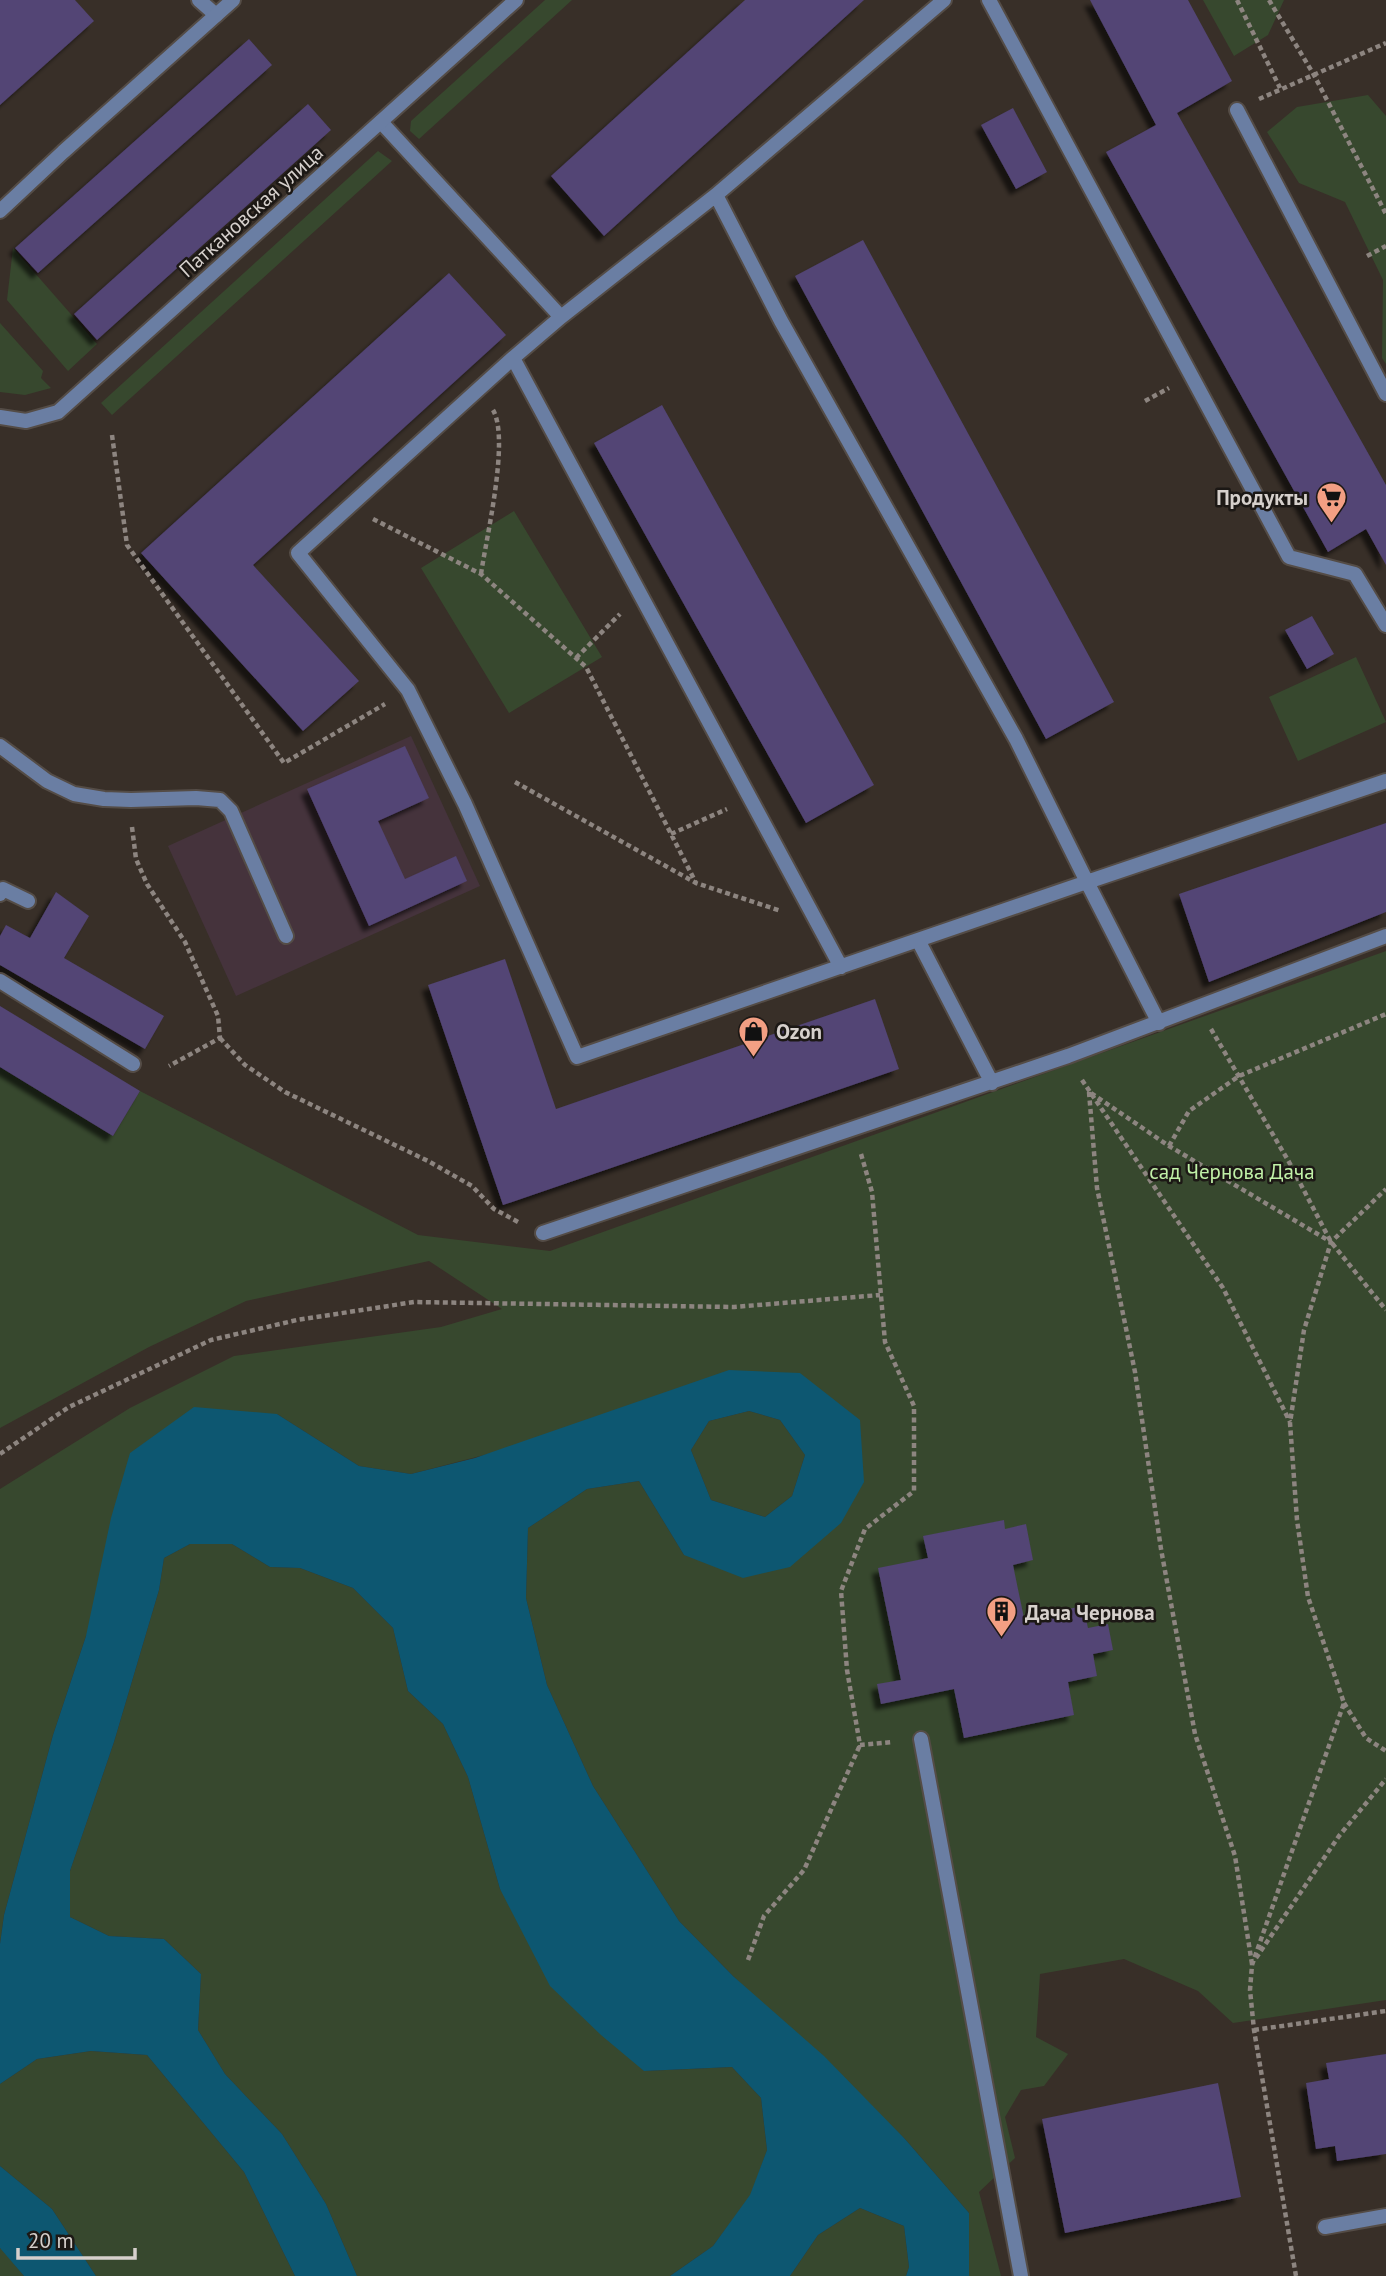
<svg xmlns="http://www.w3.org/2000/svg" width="1386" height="2276" font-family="'PT Sans',sans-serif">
	<defs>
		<filter id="shadow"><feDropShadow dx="-6" dy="6" stdDeviation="2" flood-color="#0009"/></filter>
	</defs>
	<rect width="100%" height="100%" fill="#382f28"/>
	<path fill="#45333c" d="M411 736 480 886 236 996 168 846Z"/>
	<path fill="#37482e" d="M545 0H572L419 139 410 131 411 121Z
		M1203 0H1284L1268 35 1234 56Z
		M1368 95 1386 116V364L1382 358 1383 280 1345 202 1299 183 1267 132 1297 107Z
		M378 151 392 161 112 415 101 403Z
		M13 248 97 344 68 371 7 300Z
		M0 323 43 371 41 378 51 388 25 395 0 392Z
		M514 511 602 657 509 713 421 568Z
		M1356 657 1386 722 1298 761 1269 697Z
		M1386 951V2000L1233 2023 1198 1991 1124 1959 1040 1974 1036 2037 1068 2054 1044 2086 1021 2090 1005 2117 1015 2158 979 2192 1001 2276H969V2213L905 2139 733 1976 679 1921 593 1786 547 1685 526 1598 528 1528 587 1489 639 1481 684 1555 841 1523 800 1373 411 1474 359 1466 277 1414 86 1636 53 1735 4 1915 0 1944V1489L130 1408 234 1356 441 1327 502 1309 429 1261 246 1301 149 1347 0 1428V1067L113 1136 140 1091 418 1235 550 1251Z
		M749 1411 780 1420 805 1455 792 1496 765 1517 711 1500 691 1450 709 1421Z
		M190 1544H232L270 1567 300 1568 353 1588 393 1628 408 1691 443 1724 468 1777 500 1889 644 2071 732 2067 761 2098 767 2150 751 2195 713 2246 670 2276H357L326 2204 282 2134 225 2074 198 2030 201 1974 164 1939 109 1936 70 1917V1871L114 1742 159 1590 164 1558Z
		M91 2051 147 2055 244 2172 295 2276H96L52 2209 0 2166V2084L37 2059Z
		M860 2208 904 2226 909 2267 906 2276H790L818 2235Z
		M0 2248 2 2249 24 2276H0Z"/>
	<path fill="#0d5771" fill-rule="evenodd" d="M729 1370 800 1373 860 1420 864 1482 841 1523 790 1567 743 1578 684 1555 639 1481 587 1489 528 1528 526 1598 547 1685 593 1786 679 1921 733 1976 824 2056 905 2139 969 2213V2276H906L909 2267 904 2226 860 2208 818 2235 790 2276H670L713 2246 750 2195 767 2150 761 2098 732 2067 644 2071 601 2035 550 1986 500 1889 468 1777 443 1724 408 1691 393 1628 353 1588 300 1568 270 1567 232 1544H190L164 1558 159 1590 114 1742 70 1871V1917L109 1936 164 1939 201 1974 198 2030 225 2074 282 2134 326 2204 357 2276H295L244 2172 147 2055 91 2051 37 2059 0 2084V1944L4 1915 53 1735 86 1636 111 1518 130 1453 194 1407 277 1414 359 1466 411 1474 475 1458ZM749 1411 780 1420 805 1455 792 1496 765 1517 711 1500 691 1450 709 1421Z
		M0 2166 52 2209 96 2276H24L0 2248Z"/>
	<path fill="#524474" filter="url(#shadow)" d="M0 0H75L94 21 0 105Z
		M745 0H864L604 236 551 176Z
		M1090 0H1188L1232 81 1177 113 1386 485V565L1366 529 1328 552 1106 152 1156 125Z
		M249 39 272 65 38 273 15 248Z
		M308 104 331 130 97 340 74 314Z
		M1013 108 1047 172 1016 189 981 125Z
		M863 240 1114 702 1046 739 795 276Z
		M449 273 506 335 253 565 359 681 303 731 141 553Z
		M662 405 874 785 806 823 594 443Z
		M1312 616 1334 654 1307 669 1285 630Z
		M405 746 429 798 378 821 405 879 456 856 467 881 369 926 307 789Z
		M1386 823V912L1209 982 1179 894Z
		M56 892 89 916 64 958 164 1016 145 1049 0 965V936L6 925 30 938Z
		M505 959 556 1109 875 999 899 1069 503 1205 428 985Z
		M0 1006 140 1091 113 1136 0 1067Z
		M1004 1520 1005 1529 1026 1524 1033 1560 1013 1565 1024 1618 1083 1606 1088 1628 1108 1624 1113 1650 1093 1654 1097 1676 1068 1682 1074 1715 964 1738 954 1689 881 1704 877 1684 901 1680 878 1568 928 1558 923 1536Z
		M1386 2054V2154L1337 2161 1335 2146 1316 2149 1306 2083 1329 2079 1326 2063Z
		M1218 2083 1241 2197 1065 2233 1042 2119Z"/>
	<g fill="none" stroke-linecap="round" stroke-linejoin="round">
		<defs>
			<path id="service" d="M199 0 216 15
				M989 0 1289 557 1355 574 1386 625
				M1237 110 1386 394
				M381 122 561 317 716 195 944 0
				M716 195 781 321 1016 739 1087 882 1386 781
				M561 317 513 358 298 553 408 690 465 804 577 1057 1087 882 1159 1023
				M513 358 841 967
				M0 746 47 781 74 794 104 799 131 800 196 798 220 800 231 811 286 936
				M0 894 3 889 28 901
				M918 940 992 1083
				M0 981 133 1064
				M543 1233 1068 1056 1386 936
				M921 1739 1021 2276
				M1325 2227 1386 2216"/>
			<path id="minor" d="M0 211 63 152 233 0
				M0 417 26 421 58 412 516 0"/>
		</defs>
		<use href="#service" stroke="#544c46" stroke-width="18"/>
		<use href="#minor" stroke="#544c46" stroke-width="18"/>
		<path stroke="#8d8580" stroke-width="4.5" stroke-dasharray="5 3.5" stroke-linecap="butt" d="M1237 0 1280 88
			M1269 0 1314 75 1386 214
			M1259 99 1386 43
			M1367 256 1386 246
			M1145 401 1169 388
			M112 435 127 545 284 763 385 704
			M373 519 481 574 586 667 696 883
			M481 574C486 539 510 439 493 410
			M576 658 620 614
			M515 782 696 883 781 911
			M132 827 136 859 147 884 185 942 218 1016 220 1038 169 1066
			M671 834 727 809
			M1211 1029 1289 1162 1331 1242 1386 1310
			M220 1038 245 1065 285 1092 428 1161 472 1186 494 1209 520 1223
			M1082 1080 1223 1288 1290 1422
			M1089 1092 1097 1188 1135 1372 1161 1549 1195 1734 1235 1856 1252 1964
			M1091 1093 1169 1146 1331 1242
			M1169 1146 1189 1111 1239 1076 1386 1014
			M861 1154 872 1192 885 1342 914 1406V1491L865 1529 841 1591 847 1670 860 1745 893 1742
			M0 1454 69 1407 211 1340 297 1320 414 1302 734 1307 880 1295
			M1344 1703 1366 1738 1386 1751
			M1256 1958 1339 1836 1386 1779
			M748 1960 764 1916 804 1870 860 1745
			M1254 2030 1386 2011
			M1296 2276 1254 2030 1250 1990 1252 1965 1344 1703 1308 1597 1297 1520 1290 1423 1304 1330 1331 1242 1386 1189"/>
		<use href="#service" stroke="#6a7ea3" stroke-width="14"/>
		<use href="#minor" stroke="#6a7ea3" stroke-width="14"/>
	</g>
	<defs>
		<symbol id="supermarket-pin" viewBox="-11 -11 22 30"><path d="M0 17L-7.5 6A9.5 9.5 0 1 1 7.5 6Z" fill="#f39f83" stroke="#1c1815"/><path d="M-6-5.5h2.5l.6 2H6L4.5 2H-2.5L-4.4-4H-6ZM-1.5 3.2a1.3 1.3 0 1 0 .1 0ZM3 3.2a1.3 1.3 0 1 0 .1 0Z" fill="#111"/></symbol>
		<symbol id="shop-pin" viewBox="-11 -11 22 30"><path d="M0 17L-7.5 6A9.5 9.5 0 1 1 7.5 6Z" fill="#f39f83" stroke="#1c1815"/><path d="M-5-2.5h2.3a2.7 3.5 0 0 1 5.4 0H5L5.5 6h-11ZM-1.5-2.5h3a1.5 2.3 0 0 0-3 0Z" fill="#111"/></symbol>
		<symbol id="building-pin" viewBox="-11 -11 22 30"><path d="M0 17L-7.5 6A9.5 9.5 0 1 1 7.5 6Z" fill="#f39f83" stroke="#1c1815"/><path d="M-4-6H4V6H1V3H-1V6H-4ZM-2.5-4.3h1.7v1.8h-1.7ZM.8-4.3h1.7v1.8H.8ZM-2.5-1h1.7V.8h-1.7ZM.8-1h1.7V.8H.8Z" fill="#111"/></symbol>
	</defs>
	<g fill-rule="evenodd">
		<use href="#supermarket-pin" x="1314" y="480" width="35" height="47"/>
		<use href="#shop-pin" x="736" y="1014" width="35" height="47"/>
		<use href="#building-pin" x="984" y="1594" width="35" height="47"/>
	</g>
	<g text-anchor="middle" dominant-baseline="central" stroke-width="5" stroke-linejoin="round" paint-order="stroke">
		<g font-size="21" fill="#d6d0cc" stroke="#1c1815">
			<text transform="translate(251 211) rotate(-42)">Паткановская улица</text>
		</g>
		<g font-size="21" font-weight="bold" fill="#d6d0cc" stroke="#1c1815" text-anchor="start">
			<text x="1308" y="497" text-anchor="end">Продукты</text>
			<text x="776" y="1031">Ozon</text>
			<text x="1025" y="1612">Дача Чернова</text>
		</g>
		<g font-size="21" fill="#c0f0a7" stroke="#1c1815">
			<text x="1232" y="1171">сад Чернова Дача</text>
		</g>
	</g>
	<path d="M18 2248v10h117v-10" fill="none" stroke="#d6d0cc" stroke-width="3.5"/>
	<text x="28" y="2248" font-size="21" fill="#d6d0cc" stroke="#1c1815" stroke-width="5" paint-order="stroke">20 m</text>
</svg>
